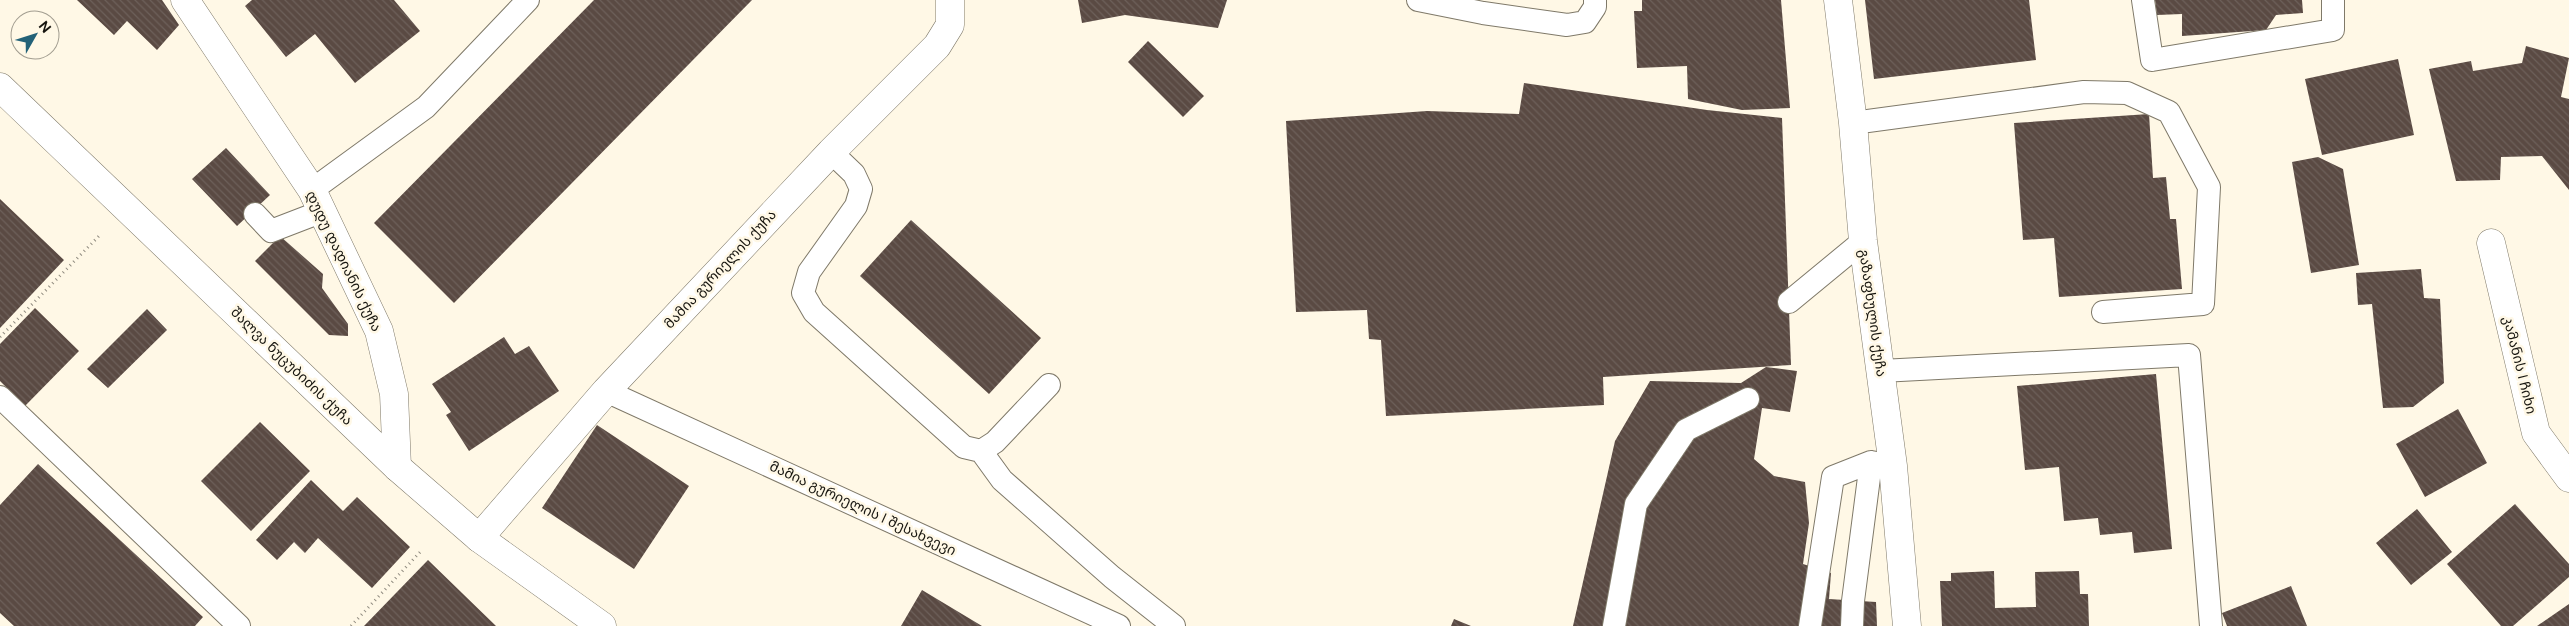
<svg xmlns="http://www.w3.org/2000/svg" width="2569" height="626" font-family="'DM Sans','Noto Sans Georgian',sans-serif">
	<defs>
		<pattern id="building-back-hatch" width="6" height="6" patternUnits="userSpaceOnUse" patternTransform="scale(1.25)"><rect width="6" height="6" fill="#5a4a43"/><path d="M-1 5l2 2M0 0l6 6M5-1l2 2" fill="none" stroke="#6d605a"/></pattern>
	</defs>
	<rect width="100%" height="100%" fill="#fff8e6"/>
	<path fill="url(#building-back-hatch)" d="M77 0H162L179 25 157 50 127 21 114 35Z
		M252 0H394L420 31 355 83 315 34 286 57 245 6Z
		M594 0H752L454 303 374 223Z
		M1078 0H1227L1218 28 1125 15 1082 23Z
		M1642 0H1781L1790 108 1742 110 1688 99 1687 66 1637 68 1634 11H1642Z
		M1865 0H2029L2036 60 1874 79Z
		M2155 0H2302L2303 13 2276 15 2266 30 2182 36V14L2157 15Z
		M1148 41 1204 96 1183 117 1128 62Z
		M2526 46 2569 58 2561 97 2569 99V190L2542 156 2501 157 2500 180 2456 181 2429 69 2471 61 2473 71 2522 63Z
		M2398 59 2414 135 2322 155 2305 79Z
		M1524 83 1707 110 1782 118 1791 365 1603 377 1604 405 1386 416 1381 340 1369 339 1367 310 1296 312 1286 121 1427 111 1519 114Z
		M2149 114 2153 178 2166 177 2170 219H2176L2182 289 2059 297 2054 238 2023 240 2014 123Z
		M226 148 270 195 237 226 192 179Z
		M2318 157 2343 169 2359 265 2311 273 2292 162Z
		M0 199 64 260 0 328Z
		M911 220 1041 338 989 394 860 276Z
		M280 236 323 274 322 288 348 324V336L329 335 255 261Z
		M2421 269 2424 298 2440 299 2444 383 2413 407 2383 408 2372 304 2358 305 2356 273Z
		M35 308 79 351 25 406 0 381V344Z
		M147 309 167 330 108 388 87 369Z
		M504 337 515 354 529 346 559 391 469 451 446 415 451 412 432 384Z
		M1766 367 1797 371 1790 412 1762 408 1754 459 1774 476 1805 482 1809 523 1803 564 1831 573 1829 599 1876 602 1877 626H1573L1615 441 1650 381 1741 383Z
		M2156 374 2172 549 2134 553 2132 532 2100 535 2098 518 2064 521 2059 467 2025 470 2017 386Z
		M2458 409 2487 463 2425 497 2396 444Z
		M260 422 310 471 251 531 201 481Z
		M597 425 689 486 634 569 542 508Z
		M38 464 203 617 195 626H14L0 613V505Z
		M311 480 343 511 357 497 410 547 372 588 318 538 305 553 294 542 277 560 256 540Z
		M2515 504 2569 564V577L2513 626H2501L2447 564Z
		M2417 509 2452 552 2411 585 2376 543Z
		M428 560 496 626H364Z
		M1994 571 1995 608 2036 607 2035 572 2079 571 2080 594H2088L2089 626H1942L1940 581H1951V573Z
		M2291 586 2307 626H2227L2222 613Z
		M922 590 982 626H901Z
		M2569 604V626H2537Z
		M1454 619 1471 626H1451Z"/>
	<g fill="none" stroke-linecap="round" stroke-linejoin="round">
		<defs>
			<path id="lane" d="M1418 0 1483 13 1567 25 1585 22 1595 7V0
				M2143 0 2152 60 2333 30V0
				M1853 123 2084 92 2127 93 2169 112 2209 187 2203 304 2103 312
				M831 152 854 174 861 189 856 206 809 272 803 293 814 312 964 447 981 451 995 442 1049 385
				M312 190 426 107 528 0
				M255 214 271 231 323 211
				M1789 302 1863 241
				M1881 371 2189 355 2211 626
				M606 391 1119 626
				M0 397 239 626
				M981 451 1002 480 1112 577 1174 626
				M1614 626 1636 504 1686 430 1748 399
				M1810 626 1833 477 1871 462
				M1852 626 1853 601 1871 462 1882 464"/>
			<path id="street" d="M185 0 312 190 379 331 394 394 397 467
				M1838 0 1853 123 1863 241 1893 466 1907 626
				M2491 243 2536 433 2569 478
				M479 538 606 391 831 152 937 46 950 25V0"/>
			<path id="secondary" d="M0 87 397 467 479 538 602 626"/>
		</defs>
		<use href="#lane" stroke="#7f7969" stroke-width="24"/>
		<use href="#street" stroke="#7f7969" stroke-width="29"/>
		<use href="#secondary" stroke="#7f7969" stroke-width="29"/>
		<path stroke="#918c80" stroke-width="3" stroke-dasharray="1 4" stroke-linecap="butt" d="M0 337 99 236
			M351 626 422 550"/>
		<use href="#lane" stroke="#fff" stroke-width="22"/>
		<use href="#street" stroke="#fff" stroke-width="28"/>
		<use href="#secondary" stroke="#fff" stroke-width="28"/>
	</g>
	<g text-anchor="middle" dominant-baseline="central" stroke-width="5" stroke-linejoin="round" paint-order="stroke">
		<g font-size="14" fill="#17150f" stroke="#fff8e6">
			<text transform="translate(344 261) rotate(64)">დუდუ დადიანის ქუჩა</text>
			<text transform="translate(720 269) rotate(-47)">მამია გურიელის ქუჩა</text>
			<text transform="translate(1873 313) rotate(82)">გაზაფხულის ქუჩა</text>
			<text transform="translate(2520 365) rotate(76)">კამანის I ჩიხი</text>
			<text transform="translate(292 366) rotate(44)">შალვა ნუცუბიძის ქუჩა</text>
			<text transform="translate(863 508) rotate(25)">მამია გურიელის I შესახვევი</text>
		</g>
	</g>
	<g transform="translate(35 35) rotate(51)"><circle r="24" fill="#fff8e6" stroke="#a29d90"/>
	<path d="M0-4L9 19L0 12L-9 19Z" fill="#236278"/>
	<text y="-8" font-size="14" font-weight="bold" text-anchor="middle" fill="#17150f">N</text>
	</g>
</svg>
